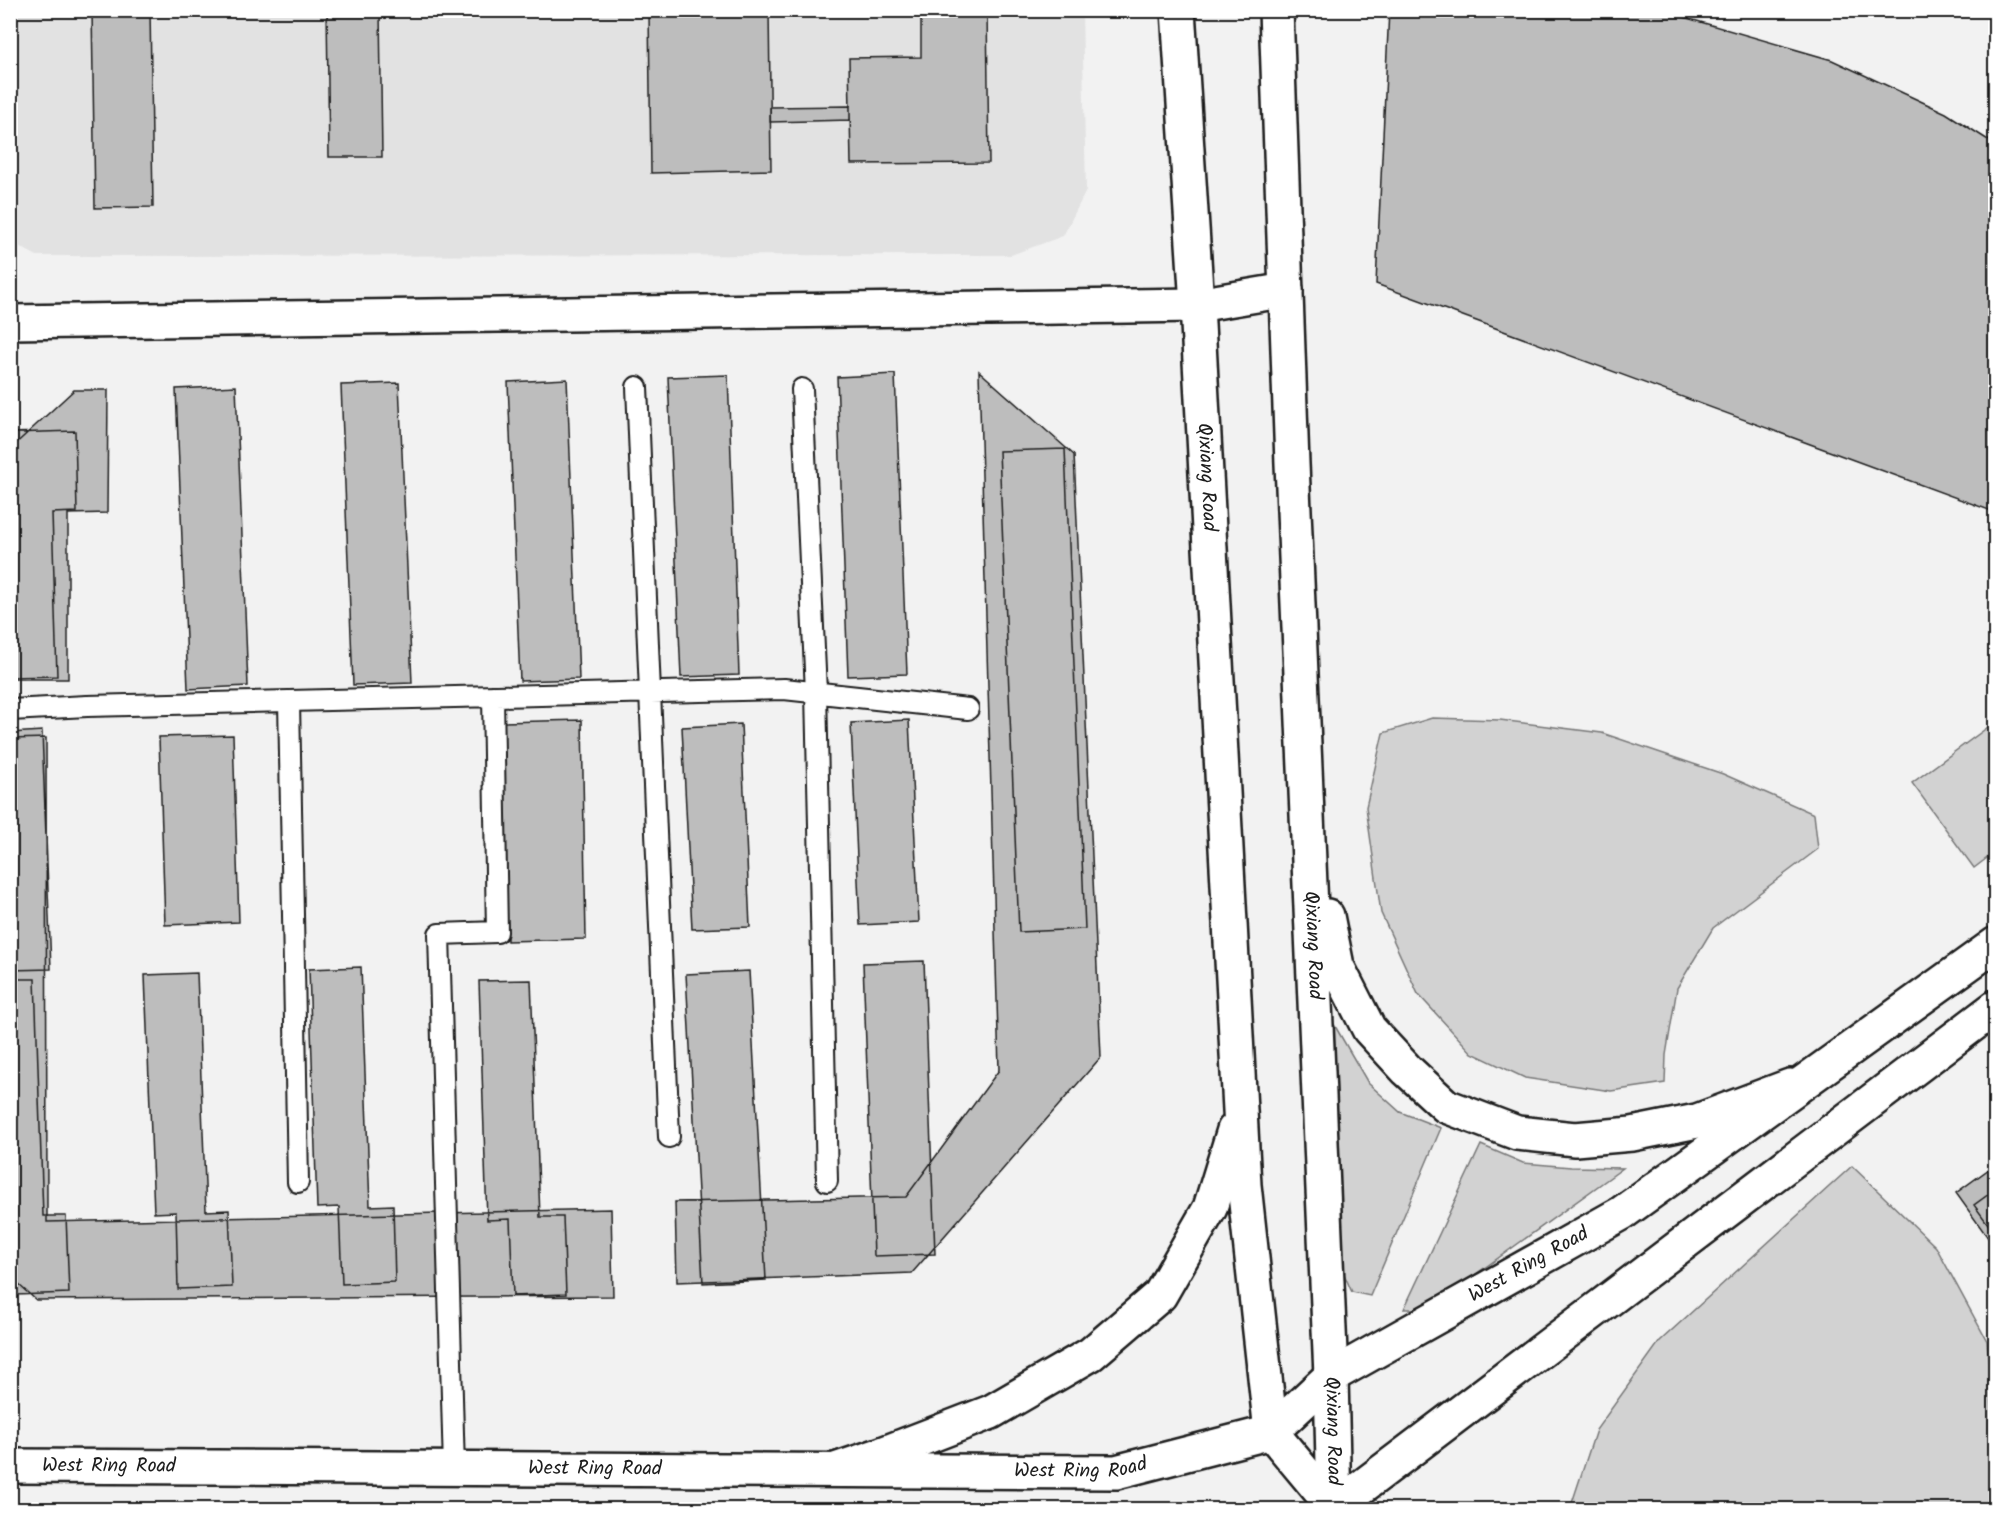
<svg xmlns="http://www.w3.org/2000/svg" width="2006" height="1520" font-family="Kalam,sans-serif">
	<rect width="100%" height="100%" fill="#f2f2f2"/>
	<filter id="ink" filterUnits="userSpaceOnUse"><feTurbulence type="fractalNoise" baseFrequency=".0167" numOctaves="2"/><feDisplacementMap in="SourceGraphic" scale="12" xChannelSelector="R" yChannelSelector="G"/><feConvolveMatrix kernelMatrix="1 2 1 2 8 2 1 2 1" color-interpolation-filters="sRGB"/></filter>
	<g filter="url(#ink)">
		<path fill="#e2e2e2" d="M10 11H1082L1086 191 1063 236 1011 255 37 256 11 242Z"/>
		<path fill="#d2d2d2" stroke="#777" stroke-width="1.5" d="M1432 718 1500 720 1602 733 1723 774 1814 814 1818 849 1713 928 1677 988 1666 1055 1665 1083 1611 1091 1525 1078 1472 1053 1418 994 1381 913 1366 807 1383 733Z
			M1995 722V852L1974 868 1912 783Z
			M1328 1014 1368 1083 1400 1112 1441 1128 1370 1296 1352 1292 1344 1274Z
			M1481 1145 1523 1163 1571 1167 1623 1168 1447 1295 1417 1309H1404Z
			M1852 1166 1936 1247 1987 1341 1995 1441V1509H1570L1596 1430 1660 1341Z"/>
		<path fill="#bdbdbd" stroke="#1c1c1c" stroke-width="1.5" d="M92 10H150L153 207 95 208Z
			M327 10H380L382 157H329Z
			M649 10H769L771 170 651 173Z
			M921 10H987L989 163 851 164 849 58 921 57Z
			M1389 10 1666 12 1832 60 1946 113 1996 145V505L1989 510 1376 284Z
			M850 106V120L770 122V107Z
			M979 371 1074 455 1101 1057 912 1273 677 1282 675 1202 906 1197 999 1070Z
			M895 374 907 674 848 676 837 377Z
			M728 375 739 675 681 677 668 377Z
			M567 379 579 679 520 681 508 382Z
			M399 383 412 683 353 685 341 385Z
			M236 386 248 686 188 689 176 389Z
			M74 390H108L107 513 68 514V679H10V449Z
			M75 431 77 512 52 513 57 676 10 677V433Z
			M1065 449 1085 929 1019 932 999 451Z
			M582 720 586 939 507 941 503 722Z
			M909 720 919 922 860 925 851 723Z
			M741 724 750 927 692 929 682 727Z
			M42 731 51 969 10 970V733Z
			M233 735 239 922 165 925 159 737Z
			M46 738 47 1222 611 1209 613 1296 36 1300 10 1277V739Z
			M924 961 935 1254 874 1256 863 963Z
			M361 967 370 1206 393 1205 395 1282 342 1284 339 1207 317 1208 309 969Z
			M749 971 766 1280 703 1283 686 974Z
			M197 973 206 1211 229 1210 232 1287 178 1289 176 1212 154 1213 145 975Z
			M10 979H35L43 1216H66L69 1293 16 1295 13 1218H10Z
			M531 980 540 1217H563L566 1294 513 1296 510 1219 487 1220 479 981Z
			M1996 1164V1249L1956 1193Z
			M1996 1189V1235L1974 1205Z"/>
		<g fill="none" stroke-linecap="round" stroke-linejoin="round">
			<defs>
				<path id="lane" d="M637 387 669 1137
					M802 389 816 692 827 1181
					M289 701 298 1182
					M10 710 87 706 784 689 968 709
					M454 1469 439 934 497 932 493 696"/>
				<path id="street" d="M10 322 1197 305 1286 290"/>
				<g id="secondary">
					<path id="s1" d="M1178 10 1197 305 1244 1185 1271 1432 1336 1510"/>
					<path id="s2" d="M1276 10 1292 464 1331 1376 1334 1508"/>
					<path d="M1327 916 1337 966 1369 1029 1407 1070 1446 1106 1517 1133 1575 1139 1632 1134 1697 1121 1790 1086"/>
					<path d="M838 1469 882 1454 991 1412 1091 1354 1160 1295 1210 1208 1234 1130"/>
				</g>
				<g id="primary">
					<path id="s3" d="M10 1466 1116 1472 1271 1432 1331 1376 1622 1213 1996 944"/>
					<path d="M1330 1510 1334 1508 1996 1007"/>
				</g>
			</defs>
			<use href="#lane" stroke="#1c1c1c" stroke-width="24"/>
			<use href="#street" stroke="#1c1c1c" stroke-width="38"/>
			<use href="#secondary" stroke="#1c1c1c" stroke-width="38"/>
			<use href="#primary" stroke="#1c1c1c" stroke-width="38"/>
			<use href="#lane" stroke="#fff" stroke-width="20"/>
			<use href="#street" stroke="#fff" stroke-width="33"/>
			<use href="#secondary" stroke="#fff" stroke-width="33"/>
			<use href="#primary" stroke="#fff" stroke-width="33"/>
		</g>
	</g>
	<g text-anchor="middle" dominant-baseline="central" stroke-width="5" stroke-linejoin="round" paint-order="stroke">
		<g font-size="20" fill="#1c1c1c" stroke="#fff">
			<text stroke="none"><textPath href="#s1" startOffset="468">Qixiang Road</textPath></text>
			<text stroke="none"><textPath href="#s2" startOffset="936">Qixiang Road</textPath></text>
			<text stroke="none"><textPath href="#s3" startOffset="1575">West Ring Road</textPath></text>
			<text stroke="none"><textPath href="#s2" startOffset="1422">Qixiang Road</textPath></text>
			<text stroke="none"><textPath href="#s3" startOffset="1071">West Ring Road</textPath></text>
			<text stroke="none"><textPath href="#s3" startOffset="99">West Ring Road</textPath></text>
			<text stroke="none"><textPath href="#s3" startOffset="585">West Ring Road</textPath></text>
		</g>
	</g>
	<rect width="2006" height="1520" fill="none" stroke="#fff" stroke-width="36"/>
	<rect x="18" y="18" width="1970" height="1484" fill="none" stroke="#1c1c1c" stroke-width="2" filter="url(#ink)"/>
</svg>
